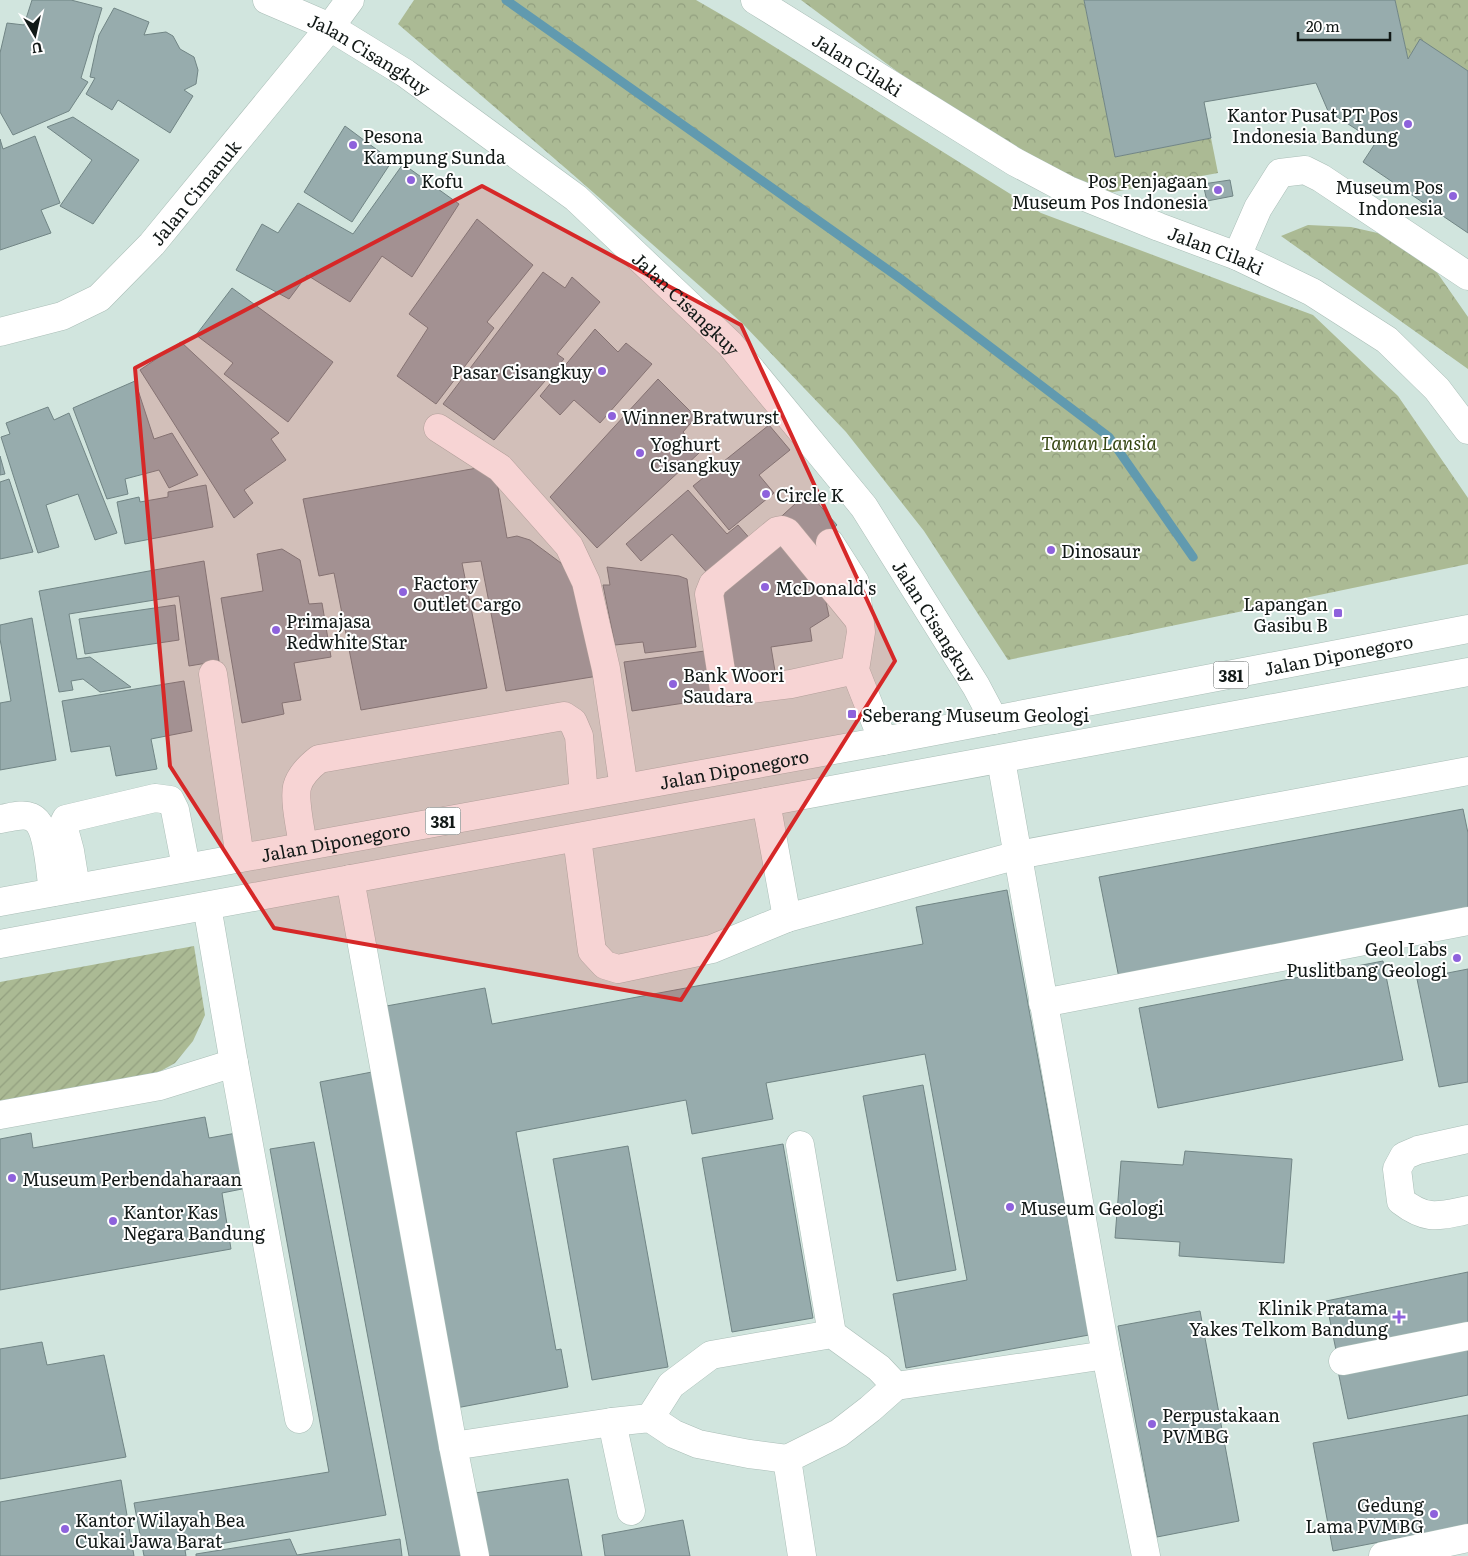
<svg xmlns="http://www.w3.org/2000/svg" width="1468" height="1556" font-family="Literata,serif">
	<defs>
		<pattern id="park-crowns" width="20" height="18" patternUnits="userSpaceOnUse" patternTransform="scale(1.25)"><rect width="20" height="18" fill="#abba94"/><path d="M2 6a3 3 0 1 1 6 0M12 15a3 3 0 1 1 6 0" fill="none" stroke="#929f7f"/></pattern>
		<pattern id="garden-furrows" width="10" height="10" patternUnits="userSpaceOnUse" patternTransform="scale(1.25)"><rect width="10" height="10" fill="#abba94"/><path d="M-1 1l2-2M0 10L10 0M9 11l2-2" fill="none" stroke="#929f7f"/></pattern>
	</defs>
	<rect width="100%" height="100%" fill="#d1e5de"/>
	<path fill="url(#park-crowns)" d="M414 0H696L741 26 1041 213 1313 315 1398 396 1468 498V564L1008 660 924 531 846 432 742 323 570 172 398 24Z
		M801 0H1084L1115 157 1211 138 1218 173 1108 193 1052 168 914 84Z
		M1395 0H1468V71L1420 40 1408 59Z
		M1308 225 1351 227 1391 236 1429 261 1468 317V369L1281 236Z"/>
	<path fill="url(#garden-furrows)" d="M194 946 205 1015 193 1041 175 1063 152 1076 0 1104V982Z"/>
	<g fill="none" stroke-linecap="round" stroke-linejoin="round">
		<path stroke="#619aaf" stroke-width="9" d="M506 0 901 279 1109 437 1193 557"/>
	</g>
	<path fill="#97acad" stroke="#718585" d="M32 0H71L102 8 81 78 88 82 69 111 13 135 0 112V53L7 23 24 25Z
		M1084 0H1395L1408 59 1420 39 1468 71V233L1363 162 1376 142 1328 111 1316 83 1204 102 1211 138 1115 157Z
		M114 8 149 22 144 35 166 32 173 36 180 49 194 57 198 70 196 84 184 90 193 96 170 133 118 100 112 110 86 94 95 78 90 77 99 35Z
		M73 117 139 160 93 224 60 206 92 160 47 127Z
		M345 126 392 161 352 222 304 192Z
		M35 136 60 203 41 210 51 233 0 250V139L3 149Z
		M403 164 459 204 412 277 382 256 350 302 307 275 289 299 236 270 262 224 278 233 298 203 353 234Z
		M1230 180 1233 196 1207 201 1203 184Z
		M477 219 533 265 487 322 494 328 436 404 397 376 428 328 409 314Z
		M543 272 565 288 572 277 600 302 557 354 564 359 494 440 443 404Z
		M232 288 333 362 288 422 224 374 233 363 196 335Z
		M595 329 618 352 626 343 652 364 600 423 574 400 560 415 540 396Z
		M181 342 279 433 271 439 286 460 244 490 253 503 234 518 140 370Z
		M658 379 696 417 683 432 699 453 597 548 550 497Z
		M135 381 154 439 172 433 198 475 169 488 159 470 125 479 128 494 107 499 73 408Z
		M48 407 54 420 69 413 117 533 95 540 78 494 46 505 59 547 38 553 1 437 10 434 6 423Z
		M769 425 790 450 759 475 774 493 729 530 693 486Z
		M0 456 5 474 0 475Z
		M494 465 507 538 517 536 530 540 561 563 572 580 598 676 506 691 481 561 462 563 487 688 361 710 334 573 319 576 303 499Z
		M9 479 33 552 0 559V482Z
		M206 485 213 527 125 544 117 502 139 497 140 502 168 497V492Z
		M688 490 727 534 738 525 752 541 711 577 672 534 641 561 626 544Z
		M808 492 837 525 814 546 829 616 810 628 812 641 771 647 775 671 722 679 710 582Z
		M282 549 300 560 309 604 322 603 331 657 294 663 301 700 282 703 284 714 242 723 221 598 263 591 257 554Z
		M204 561 219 661 189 666 179 596 69 614 77 659 90 657 131 687 100 692 83 679 71 681 73 690 59 692 39 591Z
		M607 567 679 576 687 579 696 647 645 653 643 642 615 645 603 585H610Z
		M175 605 179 640 85 654 79 619Z
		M32 618 56 760 0 770V703L11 701 0 639V625Z
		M712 650 717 698 632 711 624 662Z
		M184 681 192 731 151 739 157 769 116 776 110 746 71 752 62 701Z
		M1463 809 1468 833V914L1119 978 1099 877Z
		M1007 890 1089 1335 906 1368 893 1294 967 1280 925 1054 766 1083 773 1119 692 1134 686 1100 516 1132 556 1350 561 1349 568 1387 456 1408 381 1007 485 988 492 1024 923 944 916 907Z
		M1383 961 1403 1060 1158 1108 1139 1008Z
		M1468 969V1082L1439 1087 1417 979Z
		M372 1072 462 1556H409L320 1082Z
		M923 1085 956 1270 897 1281 863 1096Z
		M205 1117 209 1138 242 1132 252 1187 222 1193 231 1249 0 1290V1139L31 1133 33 1148Z
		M314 1142 386 1515 185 1550 186 1556H144L134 1503 329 1472 270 1149Z
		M783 1144 813 1318 732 1332 702 1158Z
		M628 1146 668 1367 592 1380 553 1159Z
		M1185 1151 1292 1159 1284 1263 1179 1256 1180 1242 1115 1238 1121 1161 1183 1165Z
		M1468 1272V1333L1338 1360 1326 1301Z
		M1200 1311 1239 1521 1157 1537 1118 1326Z
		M42 1342 47 1365 104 1355 126 1457 0 1479V1349Z
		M1468 1345V1395L1348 1419 1338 1371Z
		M1468 1415V1525L1333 1551 1313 1443Z
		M568 1479 582 1556H487L475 1493Z
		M121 1480 134 1556H0V1502Z
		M683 1520 690 1556H605L602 1535Z
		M290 1539 297 1555 400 1539 402 1556H196V1554Z"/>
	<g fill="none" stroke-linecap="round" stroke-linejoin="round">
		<defs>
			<g id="minor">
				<path id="s1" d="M267 0 330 27 405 73 576 198 730 344 864 507 976 686 994 720"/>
				<path id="s2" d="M755 0 1015 162 1068 190 1159 227 1237 256 1312 292 1387 340 1437 389 1468 430"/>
				<path d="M1237 256 1258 208 1280 173 1305 170 1321 178 1468 276"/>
				<path id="s3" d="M0 332 62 316 99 298 152 244 330 27 350 0"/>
				<path d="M438 428 500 468 569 546 586 582 606 669 624 788"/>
				<path d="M830 543 855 582 861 632 855 670 883 741"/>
				<path d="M855 670 791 684 729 692 724 690 709 594 713 584 777 531 782 530 787 532 859 620"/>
				<path d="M213 674 240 858"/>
				<path d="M1001 760 1106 1355 1146 1556"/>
				<path d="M0 819C9 818 22 813 31 817 49 824 50 875 53 892"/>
				<path d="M577 838 592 951 605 965 618 969 712 949 787 918 766 802"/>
				<path d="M303 846C301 831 294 801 297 787 300 775 310 766 319 759L564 716 573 722 579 736 584 795"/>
				<path d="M350 879 453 1446"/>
				<path d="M76 888 70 851 63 825 66 819 155 798 170 800 175 810 186 867"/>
				<path d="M787 918 1018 855 1468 771"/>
				<path d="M1043 1003 1468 921"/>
				<path d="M234 1063 299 1419"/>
				<path d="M0 1115 160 1086 234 1063 207 906"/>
				<path d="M1468 1139 1418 1150 1404 1156 1397 1169 1401 1201C1427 1221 1438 1216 1468 1210"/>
				<path d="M800 1145 832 1334"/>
				<path d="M1343 1361 1468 1336"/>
				<path d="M650 1418 671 1385 711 1355 832 1334 879 1368 896 1386"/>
				<path d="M612 1422 631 1511"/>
				<path d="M475 1556 453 1446 612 1422 650 1418 674 1434 698 1444 749 1454 787 1459"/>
				<path d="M802 1556 787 1459 839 1433 870 1409 896 1386 1106 1355"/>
				<path d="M1383 1556 1468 1538"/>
			</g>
			<g id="major">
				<path id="s4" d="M0 902 883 741 1468 629"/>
				<path d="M0 944 1468 672"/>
			</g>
		</defs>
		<use href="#minor" stroke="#aabeb7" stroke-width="29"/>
		<use href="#major" stroke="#aabeb7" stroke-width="29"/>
		<use href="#minor" stroke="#fff" stroke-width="28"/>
		<use href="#major" stroke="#fff" stroke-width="28"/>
	</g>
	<path fill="#d62828" fill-opacity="0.2" stroke="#d62828" stroke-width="4" stroke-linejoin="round" d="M482 186 741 325 895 661 681 1000 274 928 170 766 135 368Z"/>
	<g fill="#8e62dc" stroke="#fff" stroke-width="2">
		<circle cx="1408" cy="124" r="5"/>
		<circle cx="353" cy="145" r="5"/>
		<circle cx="411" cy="180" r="5"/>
		<circle cx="1218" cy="190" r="5"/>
		<circle cx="1453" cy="196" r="5"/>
		<circle cx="602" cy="371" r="5"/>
		<circle cx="612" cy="416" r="5"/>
		<circle cx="640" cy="453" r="5"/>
		<circle cx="766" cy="494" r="5"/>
		<circle cx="1051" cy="550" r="5"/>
		<circle cx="765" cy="587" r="5"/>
		<circle cx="403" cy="592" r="5"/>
		<rect x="1333" y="608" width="10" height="10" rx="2.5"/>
		<circle cx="276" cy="630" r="5"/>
		<circle cx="673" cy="684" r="5"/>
		<rect x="847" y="709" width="10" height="10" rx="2.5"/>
		<circle cx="1457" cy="958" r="5"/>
		<circle cx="12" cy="1178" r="5"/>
		<circle cx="1010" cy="1207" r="5"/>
		<circle cx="113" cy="1221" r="5"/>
		<path d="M1396.5 1309.5h5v5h5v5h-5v5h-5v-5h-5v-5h5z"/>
		<circle cx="1152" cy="1424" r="5"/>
		<circle cx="1434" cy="1514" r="5"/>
		<circle cx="65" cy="1529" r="5"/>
	</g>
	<g text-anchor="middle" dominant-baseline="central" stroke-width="4" stroke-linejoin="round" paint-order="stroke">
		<g fill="#fff" stroke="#595e5d" stroke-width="1">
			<rect x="1213.5" y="661.5" width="35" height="27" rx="4"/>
			<rect x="425.5" y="807.5" width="35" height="27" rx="4"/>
		</g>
		<g font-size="16" font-weight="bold" fill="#121917">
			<text x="1231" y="675">381</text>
			<text x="443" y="821">381</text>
		</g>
		<g font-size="18" fill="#121917" stroke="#fff">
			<text stroke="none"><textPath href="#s1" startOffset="116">Jalan Cisangkuy</textPath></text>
			<text stroke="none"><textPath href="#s2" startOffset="121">Jalan Cilaki</textPath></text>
			<text stroke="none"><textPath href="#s3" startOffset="248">Jalan Cimanuk</textPath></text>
			<text stroke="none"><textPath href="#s2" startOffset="526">Jalan Cilaki</textPath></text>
			<text stroke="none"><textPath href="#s1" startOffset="521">Jalan Cisangkuy</textPath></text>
			<text stroke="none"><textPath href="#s1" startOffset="926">Jalan Cisangkuy</textPath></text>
			<text stroke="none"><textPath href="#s4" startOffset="1361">Jalan Diponegoro</textPath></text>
			<text stroke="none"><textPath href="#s4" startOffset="746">Jalan Diponegoro</textPath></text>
			<text stroke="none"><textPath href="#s4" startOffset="341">Jalan Diponegoro</textPath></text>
		</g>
		<g font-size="18" fill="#121917" stroke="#fff" text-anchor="start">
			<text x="1398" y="114" text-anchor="end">Kantor Pusat PT Pos<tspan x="1398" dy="21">Indonesia Bandung</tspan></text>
			<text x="363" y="135">Pesona<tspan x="363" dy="21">Kampung Sunda</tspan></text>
			<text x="421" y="180">Kofu</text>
			<text x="1208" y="180" text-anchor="end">Pos Penjagaan<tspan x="1208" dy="21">Museum Pos Indonesia</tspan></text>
			<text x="1443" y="186" text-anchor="end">Museum Pos<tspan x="1443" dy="21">Indonesia</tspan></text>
			<text x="592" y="371" text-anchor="end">Pasar Cisangkuy</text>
			<text x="622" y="416">Winner Bratwurst</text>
			<text x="650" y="443">Yoghurt<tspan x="650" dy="21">Cisangkuy</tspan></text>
			<text x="776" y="494">Circle K</text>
			<text x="1061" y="550">Dinosaur</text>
			<text x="413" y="582">Factory<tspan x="413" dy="21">Outlet Cargo</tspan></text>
			<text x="775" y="587">McDonald's</text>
			<text x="1328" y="603" text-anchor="end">Lapangan<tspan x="1328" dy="21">Gasibu B</tspan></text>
			<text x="286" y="620">Primajasa<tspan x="286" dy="21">Redwhite Star</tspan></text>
			<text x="683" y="674">Bank Woori<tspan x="683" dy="21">Saudara</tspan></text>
			<text x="862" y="714">Seberang Museum Geologi</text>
			<text x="1447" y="948" text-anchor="end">Geol Labs<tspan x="1447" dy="21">Puslitbang Geologi</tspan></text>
			<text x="22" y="1178">Museum Perbendaharaan</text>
			<text x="1020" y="1207">Museum Geologi</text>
			<text x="123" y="1211">Kantor Kas<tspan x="123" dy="21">Negara Bandung</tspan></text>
			<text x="1388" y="1307" text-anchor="end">Klinik Pratama<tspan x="1388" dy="21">Yakes Telkom Bandung</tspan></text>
			<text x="1162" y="1414">Perpustakaan<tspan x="1162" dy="21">PVMBG</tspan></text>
			<text x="1424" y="1504" text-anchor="end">Gedung<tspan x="1424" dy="21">Lama PVMBG</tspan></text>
			<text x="75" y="1519">Kantor Wilayah Bea<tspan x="75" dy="21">Cukai Jawa Barat</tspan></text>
		</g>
		<g font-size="18" font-style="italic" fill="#354612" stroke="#fff">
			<text x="1099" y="442">Taman Lansia</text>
		</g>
	</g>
	<g transform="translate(35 35) rotate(171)" stroke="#ffffff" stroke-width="4" paint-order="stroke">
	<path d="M0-4L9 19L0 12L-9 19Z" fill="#121917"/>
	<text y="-8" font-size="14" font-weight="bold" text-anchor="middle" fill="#121917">U</text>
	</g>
	<path d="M1298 32v8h92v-8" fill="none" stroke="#121917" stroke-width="2.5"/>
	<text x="1306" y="32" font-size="15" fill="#121917" stroke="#ffffff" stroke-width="4" paint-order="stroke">20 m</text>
</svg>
